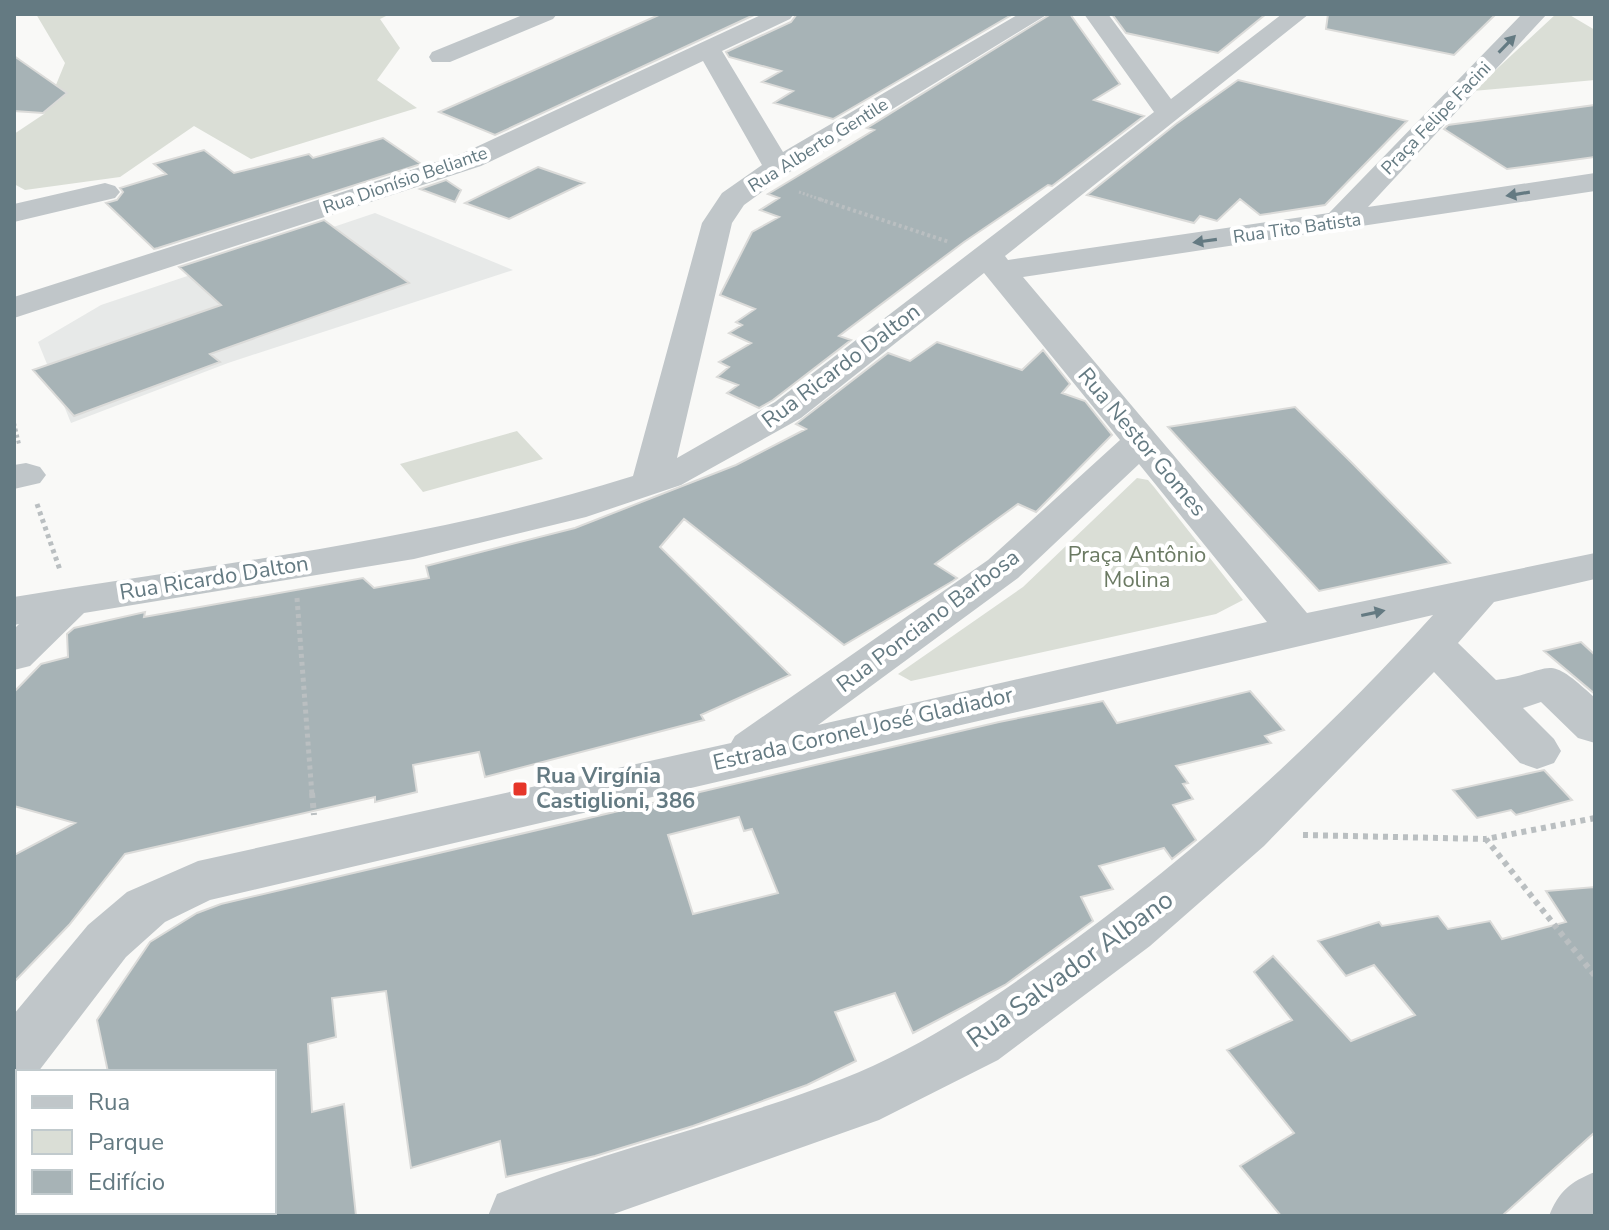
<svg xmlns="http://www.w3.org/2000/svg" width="1609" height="1230" font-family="'Nunito Sans',sans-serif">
	<rect width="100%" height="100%" fill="#f9f9f7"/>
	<path fill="#e7e9e8" d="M375 213 513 270 228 363 71 423 38 342 101 305Z"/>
	<path fill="#daded6" d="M36 14H390L380 19 400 48 377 80 417 108 251 159 194 126 120 177 25 190 14 184V134L44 114 65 63Z
		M1556 14H1568L1595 30V80L1473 91Z
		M517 431 543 459 423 492 400 464Z
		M1137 478 1148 480 1154 487 1243 600 1216 614 911 681 898 674 1023 587Z"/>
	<path fill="#a7b3b6" stroke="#dbdbd9" stroke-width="2" fill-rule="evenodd" d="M661 14H756L495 135 439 112Z
		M797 14H1013L833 119 774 103 793 91 762 82 781 71 729 57 726 52 791 22Z
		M1051 14H1070L1120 84 1094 100 1144 116 1052 186 1048 185 964 242 839 336 851 340 773 400 759 408 727 393 738 385 717 377 729 367 719 362 751 343 729 333 742 325 736 322 755 309 720 295 752 232 779 217 760 210 779 198 768 194 874 130 867 128Z
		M1112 14H1266L1218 53 1126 33Z
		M1328 14H1496L1454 55 1326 29Z
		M14 56 67 93 43 113 14 111Z
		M1238 80 1407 121 1325 205 1260 215 1240 199 1217 221 1200 216 1194 223 1087 195 1176 124Z
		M1595 105V157L1507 169 1444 129 1448 125Z
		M383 138 421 164 158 248 154 249 106 203 117 200 123 192 120 188 166 174 154 164 204 150 234 173 309 154 313 158Z
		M538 167 584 183 509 219 465 203Z
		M446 180 461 190 455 202 420 189Z
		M324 220 409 283 210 354 220 362 74 416 33 370 221 305 179 267Z
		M937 342 1022 370 1043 350 1070 384 1062 393 1085 401 1112 435 1036 512 1018 504 935 564 957 578 953 581 844 645 684 519 660 547 790 675 701 715 704 720 485 777 479 752 413 765 417 792 375 802V797L125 854 69 925 14 982V855L75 823 14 806V692L41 664 68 657 67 634 74 628 145 612 144 617 363 578 374 588 429 578 426 566 575 528 736 465 806 429 796 424 888 353 910 361Z
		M1295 407 1352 463 1450 563 1319 591 1168 427Z
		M1581 642 1595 655V694L1544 651Z
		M1250 691 1284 730 1265 736 1271 743 1176 766 1188 783 1183 784 1193 799 1173 805 1196 840 1172 859 1164 848 1099 866 1113 889 1081 897 1093 921 1005 985 913 1033 895 993 835 1012 856 1061 807 1085 693 1126 595 1156 506 1177 500 1141 411 1168 386 991 332 998 336 1037 308 1044 312 1112 344 1104 356 1216H274V1072H108L97 1020 150 942 197 913 221 904 999 722 1103 701 1117 723ZM739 817 744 831 752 829 778 893 693 914 668 835Z
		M1544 770 1572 800 1516 815 1511 810 1477 818 1453 790Z
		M1595 887V1132L1502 1216H1281L1240 1166 1294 1133 1227 1050 1292 1020 1254 972 1273 956 1351 1041 1415 1015 1374 965 1346 976 1318 941 1379 922 1382 926 1438 916 1448 929 1490 921 1502 939 1566 922 1546 891Z"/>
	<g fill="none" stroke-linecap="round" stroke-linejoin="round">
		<path stroke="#babfc1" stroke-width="3" stroke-dasharray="2 2" stroke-linecap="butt" d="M799 192 825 201"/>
		<path stroke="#babfc1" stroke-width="4" stroke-dasharray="3 3" stroke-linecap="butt" d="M819 199 949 242
			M14 423 19 444"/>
		<path stroke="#babfc1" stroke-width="5" stroke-dasharray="4 4" stroke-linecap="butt" d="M37 504 60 570
			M297 598 312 795"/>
		<path stroke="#babfc1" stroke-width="6" stroke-dasharray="5 5" stroke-linecap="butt" d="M312 793 314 815
			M1595 818 1486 839 1595 976
			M1303 835 1486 839"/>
		<path fill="#c0c6c9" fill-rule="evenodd" d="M525 14H557L553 19 450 62H432L429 57 432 52Z
			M763 14H794L790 19 722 51 783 152 1019 14H1048L788 173 744 205 732 223 677 458 775 402 1154 112 1084 14H1108L1171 99 1282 14H1309L1005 256 1008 260 1329 213 1522 14H1547L1368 207 1595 173V191L1023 277 1307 613 1595 553V579L1494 602 1458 643 1496 680C1556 672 1543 650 1595 698V743L1578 738 1541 702 1523 708 1554 739 1561 751 1554 763 1537 769 1520 763 1434 672 1264 846 1150 946 998 1060 879 1120 608 1216H488L497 1194C610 1149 729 1123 842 1079 916 1050 981 1007 1045 961 1187 861 1317 743 1433 615L210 900 165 922 126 957 38 1072H18V1083L14 1084V1014L88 925 127 892 198 861 731 743 735 736 988 560 1120 440 984 273 801 418 681 485 586 517 414 559 84 613 30 666 14 670V629L19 624 14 625V597C222 563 431 540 633 476L702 223 722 193 762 165 703 61 481 166 14 318V297L461 154ZM1139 464 1267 622 818 725 1018 578Z
			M105 183 115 186 120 192 115 198 14 222V204Z
			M26 463 40 467 46 475 40 483 14 489V465Z
			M1595 1172V1216H1549C1559 1191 1570 1182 1595 1172Z"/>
	</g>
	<defs><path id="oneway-solid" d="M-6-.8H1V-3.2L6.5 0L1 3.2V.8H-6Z" transform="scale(2)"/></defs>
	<g fill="#647a82">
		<use href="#oneway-solid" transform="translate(1507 44) rotate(-46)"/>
		<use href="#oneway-solid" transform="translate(1518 194) rotate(171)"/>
		<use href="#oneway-solid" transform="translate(1205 241) rotate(172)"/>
		<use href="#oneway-solid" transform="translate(1373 613) rotate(-12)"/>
	</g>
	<rect fill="#e6362a" stroke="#fff" stroke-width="3" x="512" y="781" width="16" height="16" rx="4"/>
	<g text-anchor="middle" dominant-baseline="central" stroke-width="8" stroke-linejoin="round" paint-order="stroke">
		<g font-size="18" fill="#647a82" stroke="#fff">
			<text transform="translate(1436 118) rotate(-46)">Praça Felipe Facini</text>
			<text transform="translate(818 145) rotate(-32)">Rua Alberto Gentile</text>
			<text transform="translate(405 180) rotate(-19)">Rua Dionísio Beliante</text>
			<text transform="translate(1297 228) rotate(-8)">Rua Tito Batista</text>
		</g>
		<g font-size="22" fill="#647a82" stroke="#fff">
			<text transform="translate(841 366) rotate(-37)">Rua Ricardo Dalton</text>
			<text transform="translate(1142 442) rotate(50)">Rua Nestor Gomes</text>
			<text transform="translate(214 578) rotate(-9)">Rua Ricardo Dalton</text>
			<text transform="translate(928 621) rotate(-37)">Rua Ponciano Barbosa</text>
			<text transform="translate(863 729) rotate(-13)">Estrada Coronel José Gladiador</text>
		</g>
		<g font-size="22" fill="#6b7a63" stroke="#fff">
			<text x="1137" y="555">Praça Antônio<tspan x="1137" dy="25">Molina</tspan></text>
		</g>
		<g font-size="22" font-weight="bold" fill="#647a82" stroke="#fff" text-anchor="start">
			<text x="536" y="776">Rua Virgínia<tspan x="536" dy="25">Castiglioni, 386</tspan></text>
		</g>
		<g font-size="26" fill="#647a82" stroke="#fff">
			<text transform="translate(1070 969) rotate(-36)">Rua Salvador Albano</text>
		</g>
	</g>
	<rect width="1609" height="1230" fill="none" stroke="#647a82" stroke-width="32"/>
	<rect x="16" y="1070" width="260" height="144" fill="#ffffff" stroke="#c1cacd" stroke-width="2"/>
	<rect x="32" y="1096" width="40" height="12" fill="#c0c6c9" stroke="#c1cacd" stroke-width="2"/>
	<text x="88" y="1110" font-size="24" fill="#647a82">Rua</text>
	<rect x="32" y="1130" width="40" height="24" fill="#daded6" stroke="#c1cacd" stroke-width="2"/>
	<text x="88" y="1150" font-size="24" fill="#647a82">Parque</text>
	<rect x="32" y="1170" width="40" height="24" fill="#a7b3b6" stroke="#c1cacd" stroke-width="2"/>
	<text x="88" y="1190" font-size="24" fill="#647a82">Edifício</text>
</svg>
